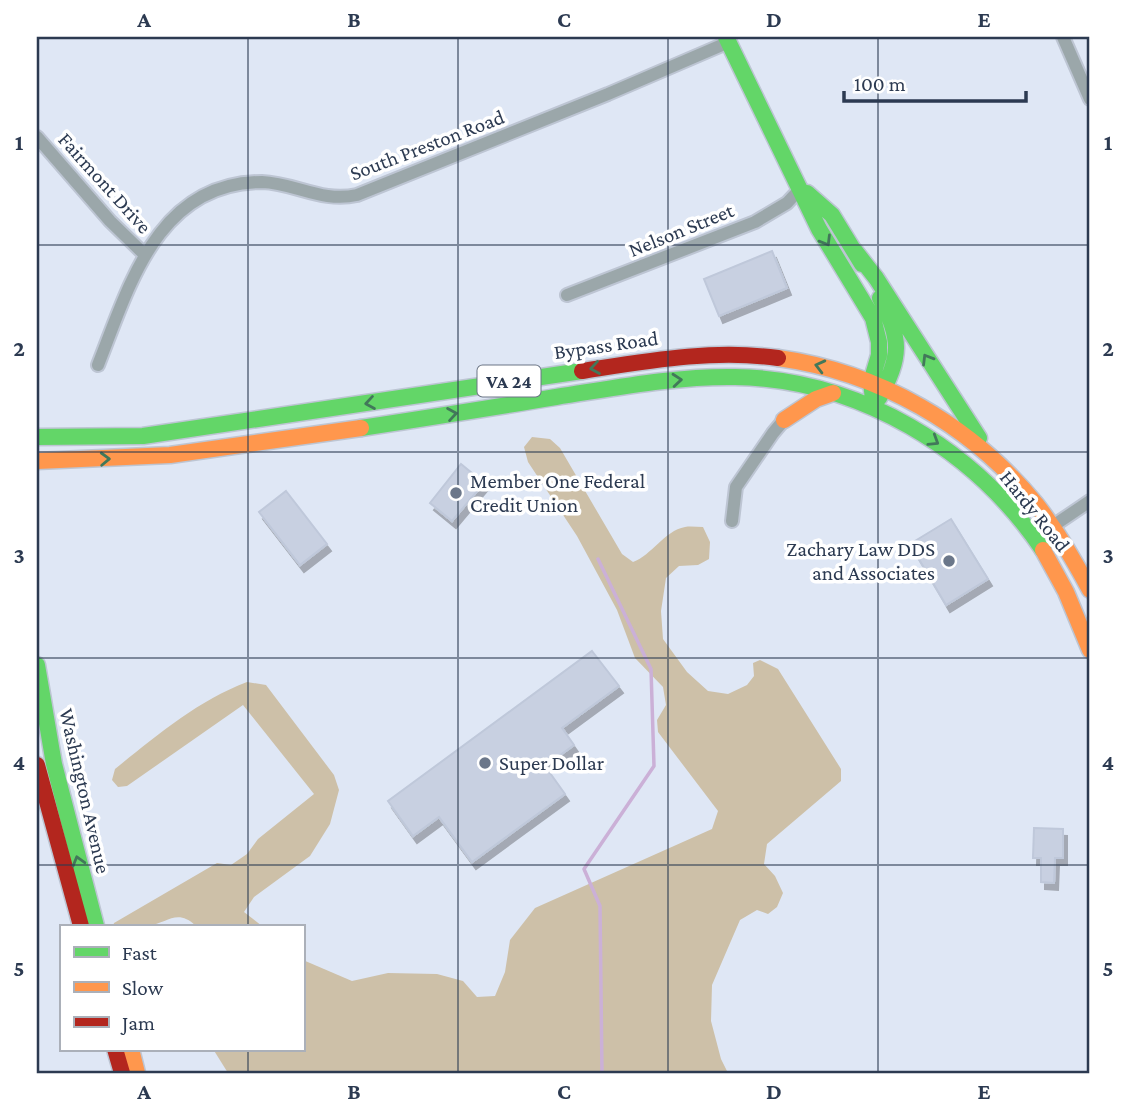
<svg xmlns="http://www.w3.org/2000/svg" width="1127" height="1110" font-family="'Crimson Pro',serif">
	<defs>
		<filter id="shadow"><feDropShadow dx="4" dy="7" stdDeviation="0" flood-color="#0004"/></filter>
	</defs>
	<rect width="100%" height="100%" fill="#dfe7f5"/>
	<path fill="#cdc0a8" d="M532 437 550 439 560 448 622 554 633 562C652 555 664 531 685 527 690 526 697 527 703 527L710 542 709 559 698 565 679 566 666 578 661 611 663 639 687 672 708 691 728 694 747 685 754 676 753 663 760 660 778 669 841 769V781L767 844 764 864 775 876 783 893 777 907 768 914 757 910 740 920 712 985 711 1021 721 1059 728 1073H228L213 1049H303V960L352 981 388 973 437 974 463 981 477 997 495 996 505 972 510 940 535 908 712 829 718 811 658 732 657 720 666 705 663 687 635 658 617 610 577 536 528 462 524 447Z
		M247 682 266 685 334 775 339 790 330 824 310 856 254 897 244 912 262 926H196C177 908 168 923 148 926 137 928 124 926 113 926L114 923 217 863 231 865 247 854 258 839 314 794 243 705 127 786 118 787 112 780 115 769C156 736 197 701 247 682Z"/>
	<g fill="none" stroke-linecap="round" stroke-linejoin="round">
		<path stroke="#cbb0d7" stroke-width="3.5" d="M598 559 651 669 654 766 584 869 600 906 602 1073"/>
	</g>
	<path fill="#c8d0e1" stroke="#bfc8da" stroke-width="2" filter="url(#shadow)" d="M772 251 787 288 719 316 704 279Z
		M461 464 484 483 452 521 430 503Z
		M286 491 327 544 300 565 259 512Z
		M951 519 988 579 946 605 910 544Z
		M592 651 619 686 562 728 574 745 545 766 565 794 472 862 439 817 413 836 388 801Z
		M1034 828 1063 829V858H1055L1054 883 1041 882V858H1033Z"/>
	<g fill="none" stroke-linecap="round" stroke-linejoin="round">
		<defs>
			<path id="street" d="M1063 37 1090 99
				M37 137 110 221 144 254
				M567 295 755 222 787 203 801 188
				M98 365C129 287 157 182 262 182 295 183 322 203 357 195L608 94 729 42
				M732 521 736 487 773 433 784 420
				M1047 530 1090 501"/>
			<path id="fast" d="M726 37 819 229 873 318 879 342V355L871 382 874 408
				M807 193 832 215 862 264
				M855 251 876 278 979 438
				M879 398C901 357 902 339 880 298
				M361 428C426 418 491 408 556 397 615 388 675 376 735 377 859 379 975 449 1043 550
				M37 437 143 436 582 371
				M37 665 54 764 96 926"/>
			<path id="slow" d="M778 358C879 372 971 425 1036 504 1057 531 1074 560 1090 590
				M784 420 816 399 833 393
				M37 461 170 455 361 428
				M1043 550 1066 592 1090 650
				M131 1049 137 1073"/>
			<path id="jam" d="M582 371C647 361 712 349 778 358
				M37 765 81 926
				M115 1049 122 1073"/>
		</defs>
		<use href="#street" stroke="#bdc5d3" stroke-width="16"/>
		<use href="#fast" stroke="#bdc5d3" stroke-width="19"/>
		<use href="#slow" stroke="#bdc5d3" stroke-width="19"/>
		<use href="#jam" stroke="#bdc5d3" stroke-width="19"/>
		<use href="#street" stroke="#9ba7aa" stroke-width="12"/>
		<use href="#fast" stroke="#63d668" stroke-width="16"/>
		<use href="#slow" stroke="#ff974d" stroke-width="16"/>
		<use href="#jam" stroke="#b3261e" stroke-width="16"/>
	</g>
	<defs><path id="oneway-chevron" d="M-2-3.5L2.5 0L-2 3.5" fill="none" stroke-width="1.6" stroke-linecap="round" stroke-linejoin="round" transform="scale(1.75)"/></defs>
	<g stroke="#42785a">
		<use href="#oneway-chevron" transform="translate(826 241) rotate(59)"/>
		<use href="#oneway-chevron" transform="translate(927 359) rotate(-121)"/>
		<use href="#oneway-chevron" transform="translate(820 366) rotate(-166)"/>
		<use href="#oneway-chevron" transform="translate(595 368) rotate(171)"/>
		<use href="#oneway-chevron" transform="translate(677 380) rotate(-5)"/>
		<use href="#oneway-chevron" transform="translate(370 403) rotate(171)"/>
		<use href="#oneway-chevron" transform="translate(452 414) rotate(-9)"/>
		<use href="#oneway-chevron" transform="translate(934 441) rotate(32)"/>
		<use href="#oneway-chevron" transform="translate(105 459) rotate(-2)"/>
		<use href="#oneway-chevron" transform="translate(78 861) rotate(-106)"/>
	</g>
	<path fill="none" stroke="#2c3a51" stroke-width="2" stroke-opacity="0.55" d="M248 37V926M458 37V1073M668 37V1073M878 37V1073M37 245H1090M37 452H1090M37 658H1090M37 865H1090M248 1049V1073"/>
	<g fill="#6b778a" stroke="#fff" stroke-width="2.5">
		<circle cx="456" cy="493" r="7"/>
		<circle cx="949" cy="561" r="7"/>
		<circle cx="485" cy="763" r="7"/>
	</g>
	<g text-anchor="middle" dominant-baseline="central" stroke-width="7" stroke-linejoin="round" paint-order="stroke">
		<rect fill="#fff" stroke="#6b7585" stroke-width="2" x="477.5" y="365.5" width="63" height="31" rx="5"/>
		<g font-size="19" font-weight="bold" fill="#2c3a51">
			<text x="509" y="381">VA 24</text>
		</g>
		<g font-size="21" fill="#2c3a51" stroke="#fff">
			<text transform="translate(427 145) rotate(-21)">South Preston Road</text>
			<text transform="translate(105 183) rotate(48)">Fairmont Drive</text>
			<text transform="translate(681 230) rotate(-22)">Nelson Street</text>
			<text transform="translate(606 345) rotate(-8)">Bypass Road</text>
			<text transform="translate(1035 511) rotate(51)">Hardy Road</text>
			<text transform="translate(85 791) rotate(77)">Washington Avenue</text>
		</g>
		<g font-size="21" fill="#2c3a51" stroke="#fff" text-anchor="start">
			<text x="470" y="481">Member One Federal<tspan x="470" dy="24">Credit Union</tspan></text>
			<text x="935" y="549" text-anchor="end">Zachary Law DDS<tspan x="935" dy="24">and Associates</tspan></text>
			<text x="499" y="763">Super Dollar</text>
		</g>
	</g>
	<rect width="1127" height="1110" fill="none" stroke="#ffffff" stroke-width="77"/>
	<rect x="60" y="925" width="245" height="126" fill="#ffffff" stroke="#abb0b9" stroke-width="2"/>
	<rect x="74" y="947" width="35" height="10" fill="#63d668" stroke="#abb0b9" stroke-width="2"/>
	<text x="122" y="960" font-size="21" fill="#2c3a51">Fast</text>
	<rect x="74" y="982" width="35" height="10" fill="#ff974d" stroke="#abb0b9" stroke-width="2"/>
	<text x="122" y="995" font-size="21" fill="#2c3a51">Slow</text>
	<rect x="74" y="1017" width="35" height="10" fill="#b3261e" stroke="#abb0b9" stroke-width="2"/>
	<text x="122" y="1030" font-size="21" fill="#2c3a51">Jam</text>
	<path d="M844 91v10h182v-10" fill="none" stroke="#2c3a51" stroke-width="3.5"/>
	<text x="854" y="91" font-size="21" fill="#2c3a51" stroke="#ffffff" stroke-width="5" paint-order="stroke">100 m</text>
	<rect x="38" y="38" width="1050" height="1034" fill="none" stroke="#2c3a51" stroke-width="2.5"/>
	<g font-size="23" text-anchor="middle" font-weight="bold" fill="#2c3a51">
		<text x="144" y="27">A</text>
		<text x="354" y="27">B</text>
		<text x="564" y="27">C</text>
		<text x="774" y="27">D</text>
		<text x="984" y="27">E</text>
		<text x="19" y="150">1</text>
		<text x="1108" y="150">1</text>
		<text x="19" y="356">2</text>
		<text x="1108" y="356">2</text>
		<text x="19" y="563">3</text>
		<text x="1108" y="563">3</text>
		<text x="19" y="770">4</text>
		<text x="1108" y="770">4</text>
		<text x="19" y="976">5</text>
		<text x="1108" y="976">5</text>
		<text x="144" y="1099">A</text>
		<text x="354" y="1099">B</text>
		<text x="564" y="1099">C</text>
		<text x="774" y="1099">D</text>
		<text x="984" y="1099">E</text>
	</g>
</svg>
